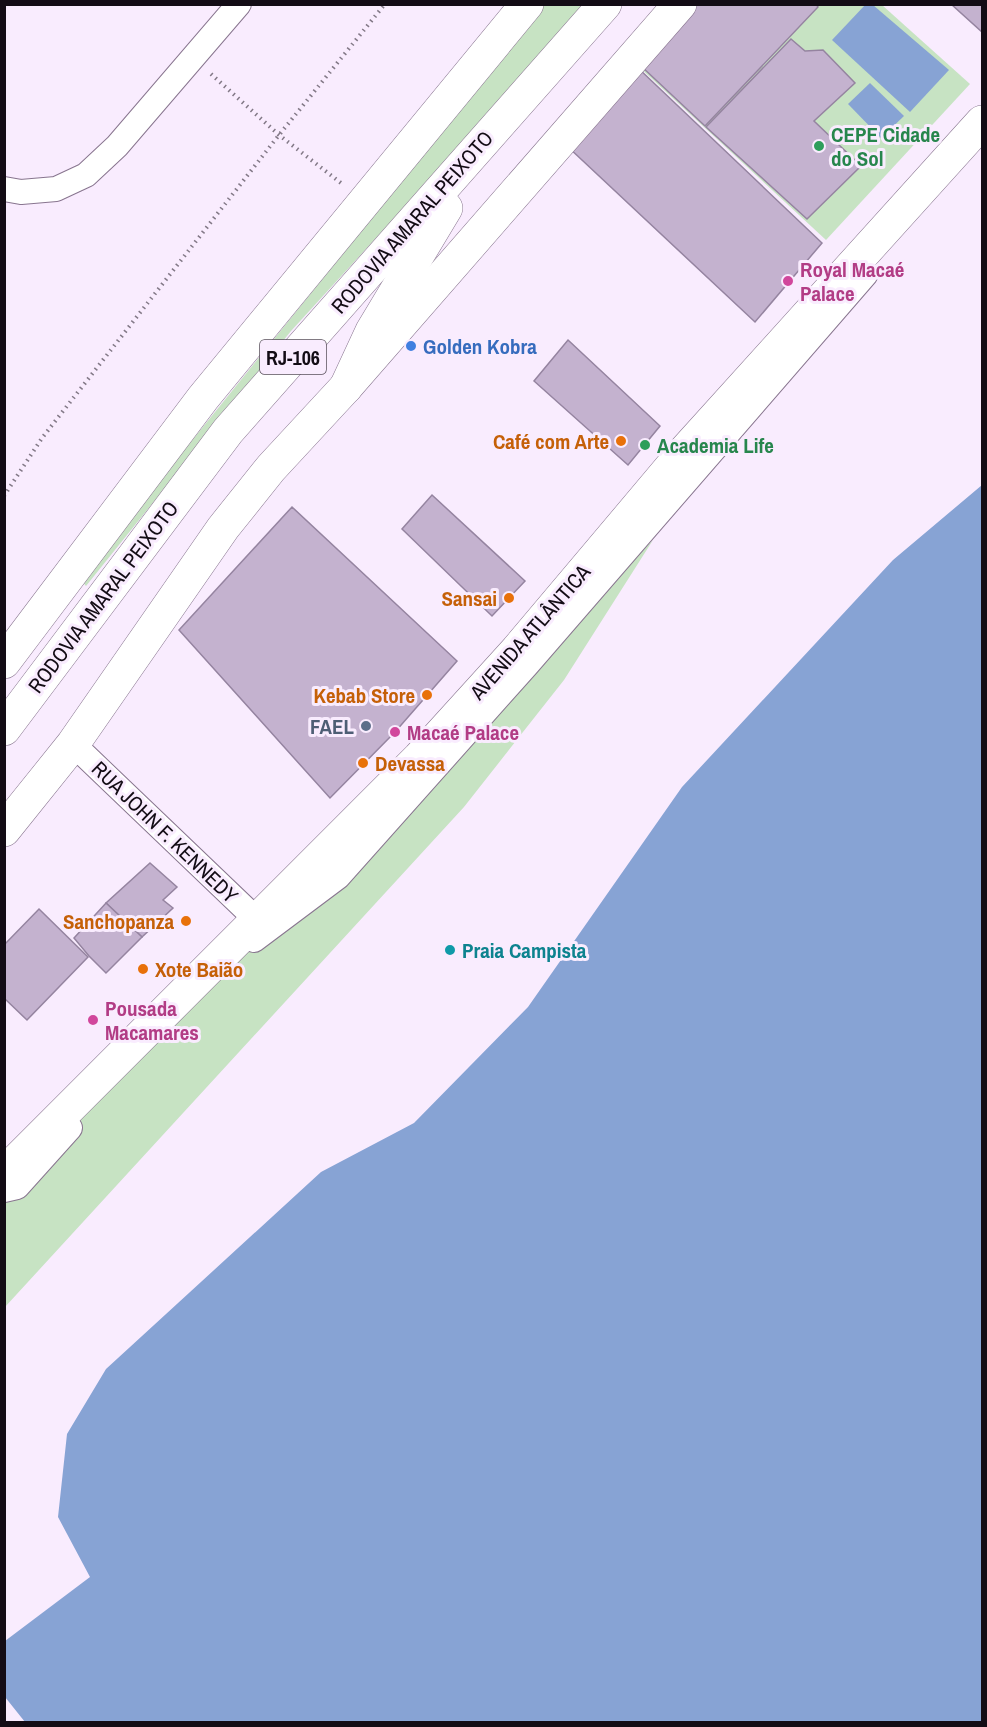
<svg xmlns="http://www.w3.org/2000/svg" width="987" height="1727" viewBox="0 0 987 1727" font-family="'Archivo Narrow',sans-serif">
<rect width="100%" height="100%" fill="#f9ecfe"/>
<!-- green -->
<g fill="#c7e3c3">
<polygon points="544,5 589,5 291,331 86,586 80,579"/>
<polygon points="693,5 882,5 970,84 826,240 638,66"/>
<polygon points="653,540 564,680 464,807 5,1307 4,1197 10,1191"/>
</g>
<!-- water -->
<g fill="#87a3d4">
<polygon points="866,4 873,5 949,70 910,112 832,40"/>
<polygon points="870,83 904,116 881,138 848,104"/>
<polygon points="982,485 982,1722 25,1722 5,1697 5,1641 90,1577 58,1517 67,1434 106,1369 321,1172 414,1123 528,1007 682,787 893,560"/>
</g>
<!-- building -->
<g fill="#c4b2cf" stroke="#9584a0" stroke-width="1.5">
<polygon points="698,4 816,4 818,7 705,126 641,66"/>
<polygon points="951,4 982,4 982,32"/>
<polygon points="791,39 805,51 823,50 855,83 814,121 861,166 807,219 706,127"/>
<polygon points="637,67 822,243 755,322 567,146"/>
<polygon points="568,340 660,426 628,465 534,381"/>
<polygon points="432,495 525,581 492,616 402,529"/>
<polygon points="292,507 457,661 395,732 330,798 179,630"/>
<polygon points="150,863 177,887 163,900 173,908 142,937 106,903"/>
<polygon points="106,903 142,937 106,973 89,956 74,938"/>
<polygon points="39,909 88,957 27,1020 4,998 4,945"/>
</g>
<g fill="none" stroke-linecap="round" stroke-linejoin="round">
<defs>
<g id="street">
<polyline points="4,189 21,192 56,189 86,175 117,146 239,4"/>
<polyline points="73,744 257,920"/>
<polyline points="254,940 338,877 527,665 866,274"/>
<polyline points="4,1190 17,1187 70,1128"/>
</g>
<g id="secondary">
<polyline points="4,830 73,744 223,528 271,468 346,387 680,4"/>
<polyline points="4,1173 419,758 517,650 683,453 982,122"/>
</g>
<g id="highway">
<polyline points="346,387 372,331 446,208"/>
<polyline points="4,662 203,398 527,4"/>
<polyline points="4,729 228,431 605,4"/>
</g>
</defs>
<!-- street casing -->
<use href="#street" stroke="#88758f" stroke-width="26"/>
<!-- secondary casing -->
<use href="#secondary" stroke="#88758f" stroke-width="34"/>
<!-- highway casing -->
<use href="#highway" stroke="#88758f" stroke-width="34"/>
<!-- path -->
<g stroke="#837987" stroke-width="4" stroke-dasharray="1.5 4.5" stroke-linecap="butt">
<polyline points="211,74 279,135 341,183"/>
<polyline points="4,496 42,438 279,135 385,4"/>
</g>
<!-- street -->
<use href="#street" stroke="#fff" stroke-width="24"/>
<!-- secondary -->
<use href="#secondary" stroke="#fff" stroke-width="33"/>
<!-- highway -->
<use href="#highway" stroke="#fff" stroke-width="33"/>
</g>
<!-- markers -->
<g fill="#2e9e5b" stroke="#f9ecfe" stroke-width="2">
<circle cx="819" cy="146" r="6"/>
<circle cx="645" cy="445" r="6"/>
</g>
<g fill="#d1479c" stroke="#f9ecfe" stroke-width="2">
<circle cx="788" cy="281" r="6"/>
<circle cx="395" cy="732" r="6"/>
<circle cx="93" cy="1020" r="6"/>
</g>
<circle fill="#3f7fe0" stroke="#f9ecfe" stroke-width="2" cx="411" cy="346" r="6"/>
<g fill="#e8710a" stroke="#f9ecfe" stroke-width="2">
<circle cx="621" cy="441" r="6"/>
<circle cx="509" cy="598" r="6"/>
<circle cx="427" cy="695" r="6"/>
<circle cx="363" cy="763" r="6"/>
<circle cx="186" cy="921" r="6"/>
<circle cx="143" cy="969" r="6"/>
</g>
<circle fill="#5c6f8a" stroke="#f9ecfe" stroke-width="2" cx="366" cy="726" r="6"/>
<circle fill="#0f9aa8" stroke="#f9ecfe" stroke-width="2" cx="450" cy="950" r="6"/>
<g text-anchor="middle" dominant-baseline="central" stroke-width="6" stroke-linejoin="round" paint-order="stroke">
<!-- shield labels -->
<rect fill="#f9ecfe" stroke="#584f5b" stroke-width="1.5" x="260" y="340" width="66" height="34" rx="4.5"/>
<g font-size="20" font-weight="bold" fill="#130c15">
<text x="293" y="357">RJ-106</text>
</g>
<!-- leisure labels -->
<g font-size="21" font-weight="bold" fill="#27864d" stroke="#f9ecfe" text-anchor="start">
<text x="831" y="134">CEPE Cidade<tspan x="831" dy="24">do Sol</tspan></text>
<text x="657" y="445">Academia Life</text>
</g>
<!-- street labels -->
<g font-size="21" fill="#130c15" stroke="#f9ecfe">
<text transform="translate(412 222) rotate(-49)">RODOVIA AMARAL PEIXOTO</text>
<text transform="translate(103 597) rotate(-53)">RODOVIA AMARAL PEIXOTO</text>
<text transform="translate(530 632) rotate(-49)">AVENIDA ATLÂNTICA</text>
<text transform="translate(165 832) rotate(44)">RUA JOHN F. KENNEDY</text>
</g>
<!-- hotel labels -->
<g font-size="21" font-weight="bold" fill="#b23c85" stroke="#f9ecfe" text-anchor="start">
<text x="800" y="269">Royal Macaé<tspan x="800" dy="24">Palace</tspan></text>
<text x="407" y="732">Macaé Palace</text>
<text x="105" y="1008">Pousada<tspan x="105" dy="24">Macamares</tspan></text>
</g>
<!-- shop labels -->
<g font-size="21" font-weight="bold" fill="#366cbe" stroke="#f9ecfe" text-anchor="start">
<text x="423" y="346">Golden Kobra</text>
</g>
<!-- food labels -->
<g font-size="21" font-weight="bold" fill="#c56008" stroke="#f9ecfe" text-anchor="end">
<text x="609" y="441">Café com Arte</text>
<text x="497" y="598">Sansai</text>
<text x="415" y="695">Kebab Store</text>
<text x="375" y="763" text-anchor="start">Devassa</text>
<text x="174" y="921">Sanchopanza</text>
<text x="155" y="969" text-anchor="start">Xote Baião</text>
</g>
<!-- service labels -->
<g font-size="21" font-weight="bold" fill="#4e5e75" stroke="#f9ecfe" text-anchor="end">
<text x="354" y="726">FAEL</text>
</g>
<!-- culture labels -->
<g font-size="21" font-weight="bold" fill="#0d838f" stroke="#f9ecfe" text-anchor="start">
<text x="462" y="950">Praia Campista</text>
</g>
</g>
<!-- border -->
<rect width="987" height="1727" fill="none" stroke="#130c15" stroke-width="12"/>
</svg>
